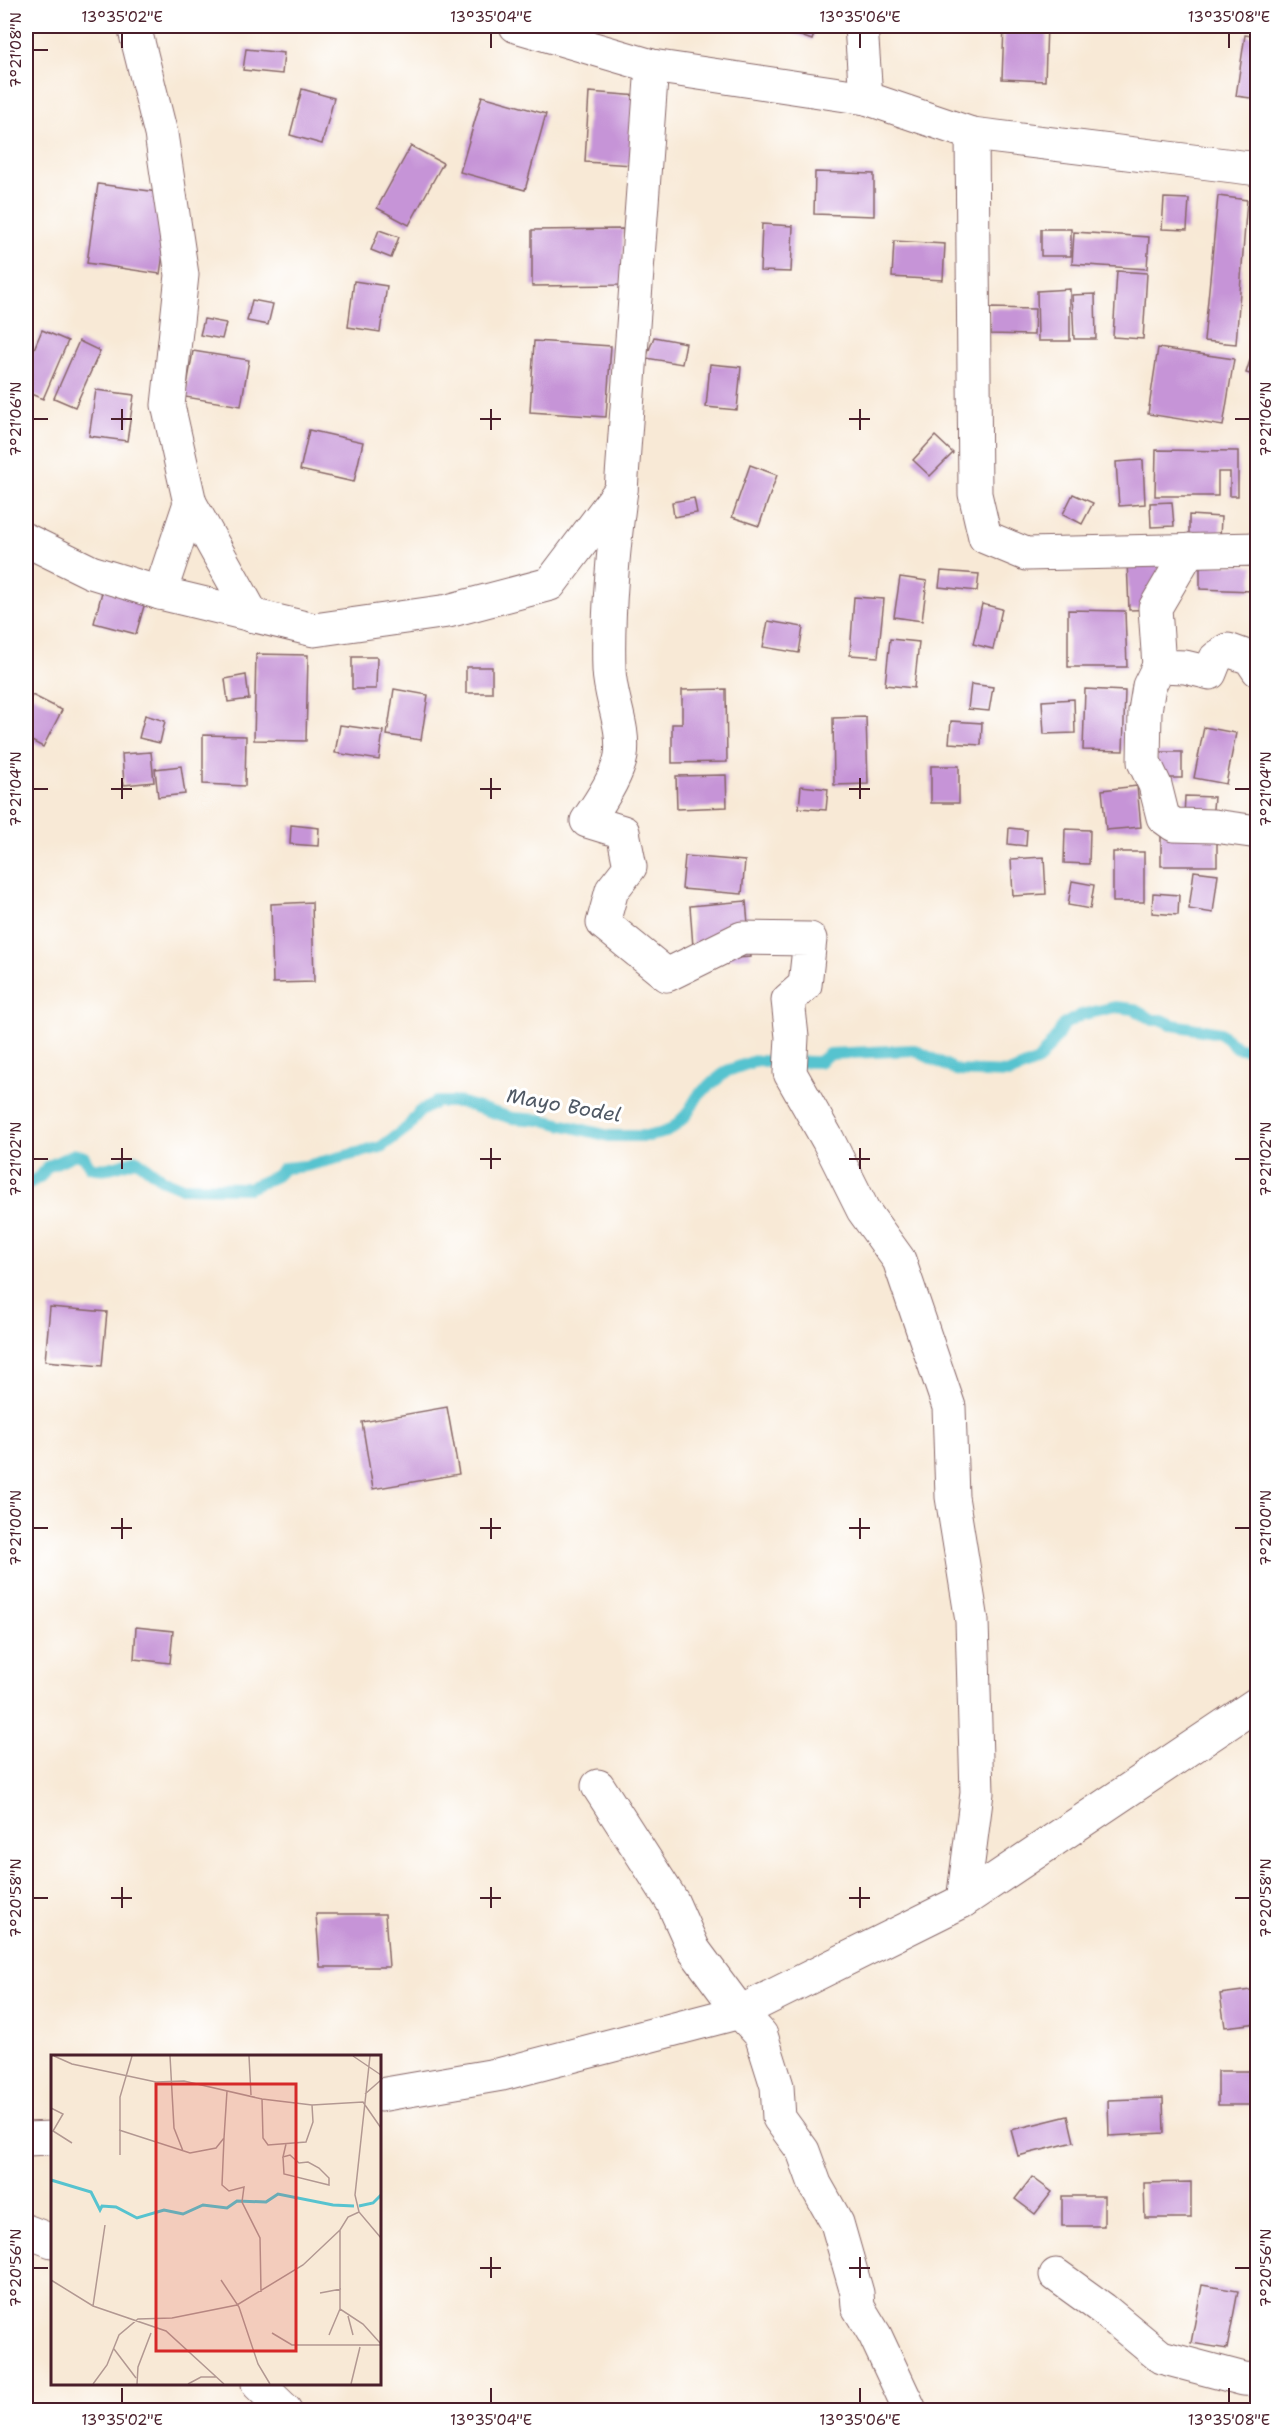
<svg xmlns="http://www.w3.org/2000/svg" width="1283" height="2436" viewBox="0 0 1283 2436" font-family="'Shantell Sans',sans-serif">
<rect width="100%" height="100%" fill="#fff"/>
<filter id="ink" filterUnits="userSpaceOnUse"><feTurbulence type="fractalNoise" baseFrequency=".0167" numOctaves="2"/><feDisplacementMap in="SourceGraphic" scale="12" xChannelSelector="R" yChannelSelector="G"/><feConvolveMatrix kernelMatrix="1 2 1 2 8 2 1 2 1" color-interpolation-filters="sRGB"/></filter>
<filter id="wash" filterUnits="userSpaceOnUse"><feTurbulence type="fractalNoise" baseFrequency=".008" numOctaves="4" result="noise"/><feDisplacementMap in="SourceGraphic" scale="24" xChannelSelector="R" yChannelSelector="G"/><feGaussianBlur stdDeviation="1.35" result="paint"/><feColorMatrix in="noise" values="0 0 0 0 0 0 0 0 0 0 0 0 0 0 0 0 0 1.4 0 .05"/><feComposite in="paint" operator="in"/></filter>
<g filter="url(#wash)">
<rect width="100%" height="100%" fill="#f8e9d6"/>
<g fill="none" stroke-linecap="round" stroke-linejoin="round">
<!-- stream -->
<path stroke="#57c3cf" stroke-width="12" d="M26,1185L41,1176L47,1167L75,1154L84,1157L90,1167C107,1172 120,1164 137,1160L163,1180L180,1187L249,1188L276,1176L284,1168L306,1166L381,1147L408,1127L419,1112L436,1102H459L512,1118L543,1120L609,1136H649L666,1132L675,1126L687,1114L699,1094L727,1071L755,1061L819,1062L829,1054L914,1050L958,1071L1009,1073L1038,1061L1058,1035L1063,1025L1081,1015L1115,1007L1133,1009L1153,1020H1162L1173,1025L1220,1033L1236,1047L1245,1049L1258,1047"/>
</g>
<g id="blocks">
<!-- building -->
<g fill="#c694d7">
<polygon points="773,26 817,26 812,40"/>
<polygon points="1004,26 1047,26 1045,81 1002,79"/>
<polygon points="1245,35 1258,37 1258,99 1236,96"/>
<polygon points="246,49 284,53 282,74 243,70"/>
<polygon points="302,89 334,98 322,144 290,135"/>
<polygon points="589,92 639,96 633,165 585,162"/>
<polygon points="482,96 546,114 525,190 460,172"/>
<polygon points="411,146 443,163 409,225 377,208"/>
<polygon points="815,172 874,174 874,216 814,214"/>
<polygon points="98,184 172,194 160,274 87,263"/>
<polygon points="1218,196 1247,200 1236,344 1204,341"/>
<polygon points="1164,198 1189,199 1187,230 1162,229"/>
<polygon points="762,224 793,226 791,272 760,271"/>
<polygon points="623,229 623,285 532,286 532,230"/>
<rect x="1041" y="229" width="30" height="27"/>
<polygon points="379,230 399,237 391,258 371,250"/>
<polygon points="1074,232 1149,237 1147,269 1072,264"/>
<polygon points="894,241 945,244 943,280 892,277"/>
<polygon points="1117,271 1147,273 1143,339 1113,337"/>
<polygon points="354,281 387,286 380,332 348,327"/>
<polygon points="1070,289 1070,341 1038,341 1037,291"/>
<polygon points="1095,294 1096,339 1074,339 1072,295"/>
<polygon points="252,300 273,304 268,325 247,321"/>
<polygon points="990,308 1035,309 1034,335 989,334"/>
<polygon points="204,319 226,323 222,339 200,335"/>
<polygon points="42,330 68,341 43,399 26,392 26,368"/>
<polygon points="1258,335 1258,376 1246,373"/>
<polygon points="654,337 686,343 682,364 646,358"/>
<polygon points="79,341 100,351 75,407 54,398"/>
<polygon points="534,341 611,346 606,417 530,412"/>
<polygon points="1158,348 1234,359 1223,426 1148,414"/>
<polygon points="193,351 249,360 241,406 185,397"/>
<polygon points="710,364 741,367 737,410 706,407"/>
<polygon points="96,390 134,395 127,441 89,436"/>
<polygon points="309,430 363,442 354,482 300,470"/>
<polygon points="935,436 953,453 930,476 913,460"/>
<polygon points="1156,450 1238,451 1238,496 1230,496 1230,472 1218,472 1218,496 1155,496"/>
<polygon points="1143,460 1145,504 1119,506 1116,462"/>
<polygon points="750,465 777,475 759,526 732,517"/>
<polygon points="1073,494 1093,503 1082,524 1063,514"/>
<polygon points="694,498 697,513 674,517 672,502"/>
<polygon points="1172,502 1174,526 1151,527 1150,503"/>
<polygon points="1189,515 1221,517 1220,539 1189,537"/>
<polygon points="1127,560 1160,560 1161,609 1129,610"/>
<polygon points="1200,564 1253,566 1252,591 1200,589"/>
<polygon points="941,571 979,574 977,591 939,587"/>
<polygon points="900,577 927,581 922,621 894,617"/>
<polygon points="103,588 146,599 136,634 94,623"/>
<polygon points="854,597 884,599 878,657 850,655"/>
<polygon points="982,604 1002,609 993,649 973,644"/>
<polygon points="1068,610 1125,611 1127,667 1068,667"/>
<polygon points="768,621 803,627 799,653 763,647"/>
<polygon points="890,639 919,642 914,688 885,685"/>
<polygon points="256,654 308,655 306,741 254,740"/>
<polygon points="352,657 377,657 376,689 352,689"/>
<rect x="466" y="667" width="26" height="26"/>
<polygon points="246,675 249,699 228,702 225,679"/>
<polygon points="971,684 993,687 989,711 968,709"/>
<polygon points="394,689 428,695 421,740 387,735"/>
<polygon points="726,689 727,762 672,763 672,724 682,724 682,690"/>
<polygon points="1085,689 1125,691 1123,751 1083,750"/>
<polygon points="32,695 62,710 43,747 26,738 26,708"/>
<polygon points="1074,699 1075,733 1044,734 1042,701"/>
<polygon points="145,715 165,721 160,743 139,738"/>
<polygon points="866,717 868,784 834,785 833,718"/>
<polygon points="951,721 982,723 981,745 949,743"/>
<polygon points="340,725 383,731 379,760 335,753"/>
<polygon points="1204,727 1236,733 1226,784 1194,778"/>
<polygon points="203,735 246,736 245,786 203,784"/>
<polygon points="151,752 154,782 124,785 122,754"/>
<rect x="1157" y="752" width="25" height="26"/>
<polygon points="181,766 185,794 158,797 155,769"/>
<rect x="931" y="766" width="28" height="37"/>
<polygon points="726,775 727,807 677,809 676,776"/>
<polygon points="801,786 828,789 826,810 799,808"/>
<polygon points="1137,786 1141,827 1106,830 1102,790"/>
<polygon points="1185,796 1214,797 1212,820 1184,818"/>
<polygon points="291,825 319,828 318,846 290,844"/>
<polygon points="1009,828 1027,830 1026,846 1008,844"/>
<polygon points="1065,829 1090,830 1089,864 1064,863"/>
<rect x="1161" y="832" width="56" height="34"/>
<rect x="1113" y="852" width="31" height="50"/>
<polygon points="685,856 745,861 742,894 682,889"/>
<polygon points="1044,857 1046,894 1013,896 1011,859"/>
<polygon points="1194,871 1218,874 1213,913 1189,909"/>
<polygon points="1072,881 1094,885 1090,909 1068,905"/>
<polygon points="1153,893 1179,895 1178,915 1152,913"/>
<polygon points="746,901 751,957 694,961 690,906"/>
<polygon points="312,902 314,982 273,983 271,904"/>
<polygon points="50,1307 107,1312 102,1366 45,1361"/>
<polygon points="447,1407 459,1474 373,1489 362,1422"/>
<polygon points="136,1627 173,1631 170,1663 134,1659"/>
<polygon points="316,1914 385,1914 389,1967 320,1967"/>
<polygon points="1258,1989 1258,2023 1225,2027 1220,1994"/>
<rect x="1218" y="2071" width="40" height="34"/>
<polygon points="1163,2098 1164,2133 1109,2136 1108,2100"/>
<polygon points="1068,2116 1074,2142 1018,2156 1011,2130"/>
<polygon points="1032,2177 1052,2192 1035,2214 1015,2199"/>
<polygon points="1191,2182 1191,2218 1145,2218 1144,2183"/>
<rect x="1062" y="2196" width="42" height="30"/>
<polygon points="1202,2285 1238,2291 1227,2349 1191,2343"/>
</g>
</g>
</g>
<g filter="url(#ink)">
<use href="#blocks" fill-opacity="0" stroke="#876667" stroke-width="1.5"/>
<g fill="none" stroke-linecap="round" stroke-linejoin="round">
<defs>
<g id="minor">
<polyline points="134,26 161,134 182,275 168,405 190,503 253,616"/>
<polyline points="516,26 652,66 866,98 972,134 1258,169"/>
<polyline points="861,26 866,98"/>
<polyline points="972,134 975,494 985,537 1026,554 1258,549"/>
<path d="M621,490C613,550 607,609 609,670C610,699 625,726 621,756C617,777 599,804 587,821L623,832L630,867L612,890L603,923L667,975L742,938L810,939L805,985L788,1000L792,1037L790,1073L828,1140L863,1210L899,1260L949,1407L952,1497L972,1621L977,1793L963,1901"/>
<polyline points="26,540 91,572 160,593 314,630 448,611 550,584 621,490 652,66"/>
<polyline points="1189,550 1155,608 1159,666 1185,667 1210,673 1216,658 1228,650 1250,658 1258,670"/>
<polyline points="160,593 190,503"/>
<polyline points="1159,666 1149,686 1145,711 1144,762 1155,785 1163,817 1174,825 1214,826 1258,832"/>
<polyline points="598,1786 672,1901 694,1950 740,2012 761,2035 777,2086 779,2118 803,2151 815,2184 837,2223 857,2293 858,2307 875,2335 910,2410"/>
<polyline points="380,2095 502,2074 740,2012 963,1901 1258,1703"/>
<polyline points="26,2139 52,2138"/>
<polyline points="26,2231 52,2241"/>
<polyline points="1056,2275 1103,2309 1161,2357 1244,2379 1258,2380"/>
<polyline points="258,2384 285,2410"/>
</g>
</defs>
<!-- minor casing -->
<use href="#minor" stroke="#876667" stroke-width="35"/>
<!-- minor -->
<use href="#minor" stroke="#fff" stroke-width="33"/>
</g>
</g>
<!-- ticks -->
<path fill="none" stroke="#4a1f2b" stroke-width="2" d="M122,33V48M491,33V48M860,33V48M1229,33V48M33,50H48M122,409V430M491,409V430M860,409V430M33,419H48M111,419H132M480,419H501M849,419H870M1235,419H1250M122,778V799M491,778V799M860,778V799M33,789H48M111,789H132M480,789H501M849,789H870M1235,789H1250M122,1148V1169M491,1148V1169M860,1148V1169M33,1159H48M111,1159H132M480,1159H501M849,1159H870M1235,1159H1250M122,1518V1539M491,1518V1539M860,1518V1539M33,1528H48M111,1528H132M480,1528H501M849,1528H870M1235,1528H1250M122,1887V1908M491,1887V1908M860,1887V1908M33,1898H48M111,1898H132M480,1898H501M849,1898H870M1235,1898H1250M491,2257V2278M860,2257V2278M33,2268H48M480,2268H501M849,2268H870M1235,2268H1250M122,2388V2403M491,2388V2403M860,2388V2403M1229,2388V2403"/>
<g text-anchor="middle" dominant-baseline="central" stroke-width="6" stroke-linejoin="round" paint-order="stroke">
<!-- water labels -->
<g font-size="20" font-style="italic" fill="#4f5864" stroke="#fff">
<text transform="translate(564 1105) rotate(10)">Mayo Bodel</text>
</g>
</g>
<!-- overview -->
<g transform="translate(51 2055)">
<rect width="330" height="330" fill="#f8e9d6"/>
<path fill="none" stroke="#57c3cf" stroke-width="3" d="M0,125L40,137L49,155L51,151L65,152L86,163L113,155L132,159L152,150L176,153L186,146L215,147L227,139L282,150L303,151M308,151L322,148L330,140"/>
<path fill="none" stroke="#b29892" stroke-width="1.5" d="M3,1L21,9L105,27L133,26L211,44L261,50L312,47L330,73M119,1L123,73L132,96M198,1L200,40M302,1L330,20M319,1L304,140L308,157L330,183M314,39L330,25M211,44L212,83L217,90L255,87L262,67L261,50M0,53L12,59L2,76L21,88M68,75L139,98L165,93L173,83L176,36M173,83L171,130L178,136L193,132L191,147L209,183L210,237M69,100V42L81,1M232,102L233,119L278,130V123L268,113L257,107L248,108L239,100L232,102L235,89M308,157L297,162L289,175V254L312,269L330,289M0,225L42,251L115,276L173,329M170,225L188,252L207,309L219,329M269,238L290,234M42,251L54,170M297,261L302,280M221,278L241,290H330M278,280L289,254M63,294L85,323M42,329L56,310L68,280L87,264L121,263L186,250L252,210L289,175M86,329L87,312L100,278M137,329L150,322H165M300,329L309,292"/>
<path fill="#d62828" fill-opacity="0.15" stroke="#d62828" stroke-width="3" d="M105,29H245V296H105Z"/>
<rect width="330" height="330" fill="none" stroke="#4a1f2b" stroke-width="3"/>
</g>
<!-- margin -->
<rect width="1283" height="2436" fill="none" stroke="#fff" stroke-width="66"/>
<rect x="33" y="33" width="1217" height="2370" fill="none" stroke="#4a1f2b" stroke-width="2"/>
<g font-size="15" text-anchor="middle" fill="#4a1f2b">
<text x="122" y="22">13°35'02"E</text>
<text x="491" y="22">13°35'04"E</text>
<text x="860" y="22">13°35'06"E</text>
<text x="1229" y="22">13°35'08"E</text>
<text transform="translate(16 50) rotate(-90)" y="5">7°21'08"N</text>
<text transform="translate(16 419) rotate(-90)" y="5">7°21'06"N</text>
<text transform="translate(1266 419) rotate(-90)" y="5">7°21'06"N</text>
<text transform="translate(16 789) rotate(-90)" y="5">7°21'04"N</text>
<text transform="translate(1266 789) rotate(-90)" y="5">7°21'04"N</text>
<text transform="translate(16 1159) rotate(-90)" y="5">7°21'02"N</text>
<text transform="translate(1266 1159) rotate(-90)" y="5">7°21'02"N</text>
<text transform="translate(16 1528) rotate(-90)" y="5">7°21'00"N</text>
<text transform="translate(1266 1528) rotate(-90)" y="5">7°21'00"N</text>
<text transform="translate(16 1898) rotate(-90)" y="5">7°20'58"N</text>
<text transform="translate(1266 1898) rotate(-90)" y="5">7°20'58"N</text>
<text transform="translate(16 2268) rotate(-90)" y="5">7°20'56"N</text>
<text transform="translate(1266 2268) rotate(-90)" y="5">7°20'56"N</text>
<text x="122" y="2425">13°35'02"E</text>
<text x="491" y="2425">13°35'04"E</text>
<text x="860" y="2425">13°35'06"E</text>
<text x="1229" y="2425">13°35'08"E</text>
</g>
</svg>
